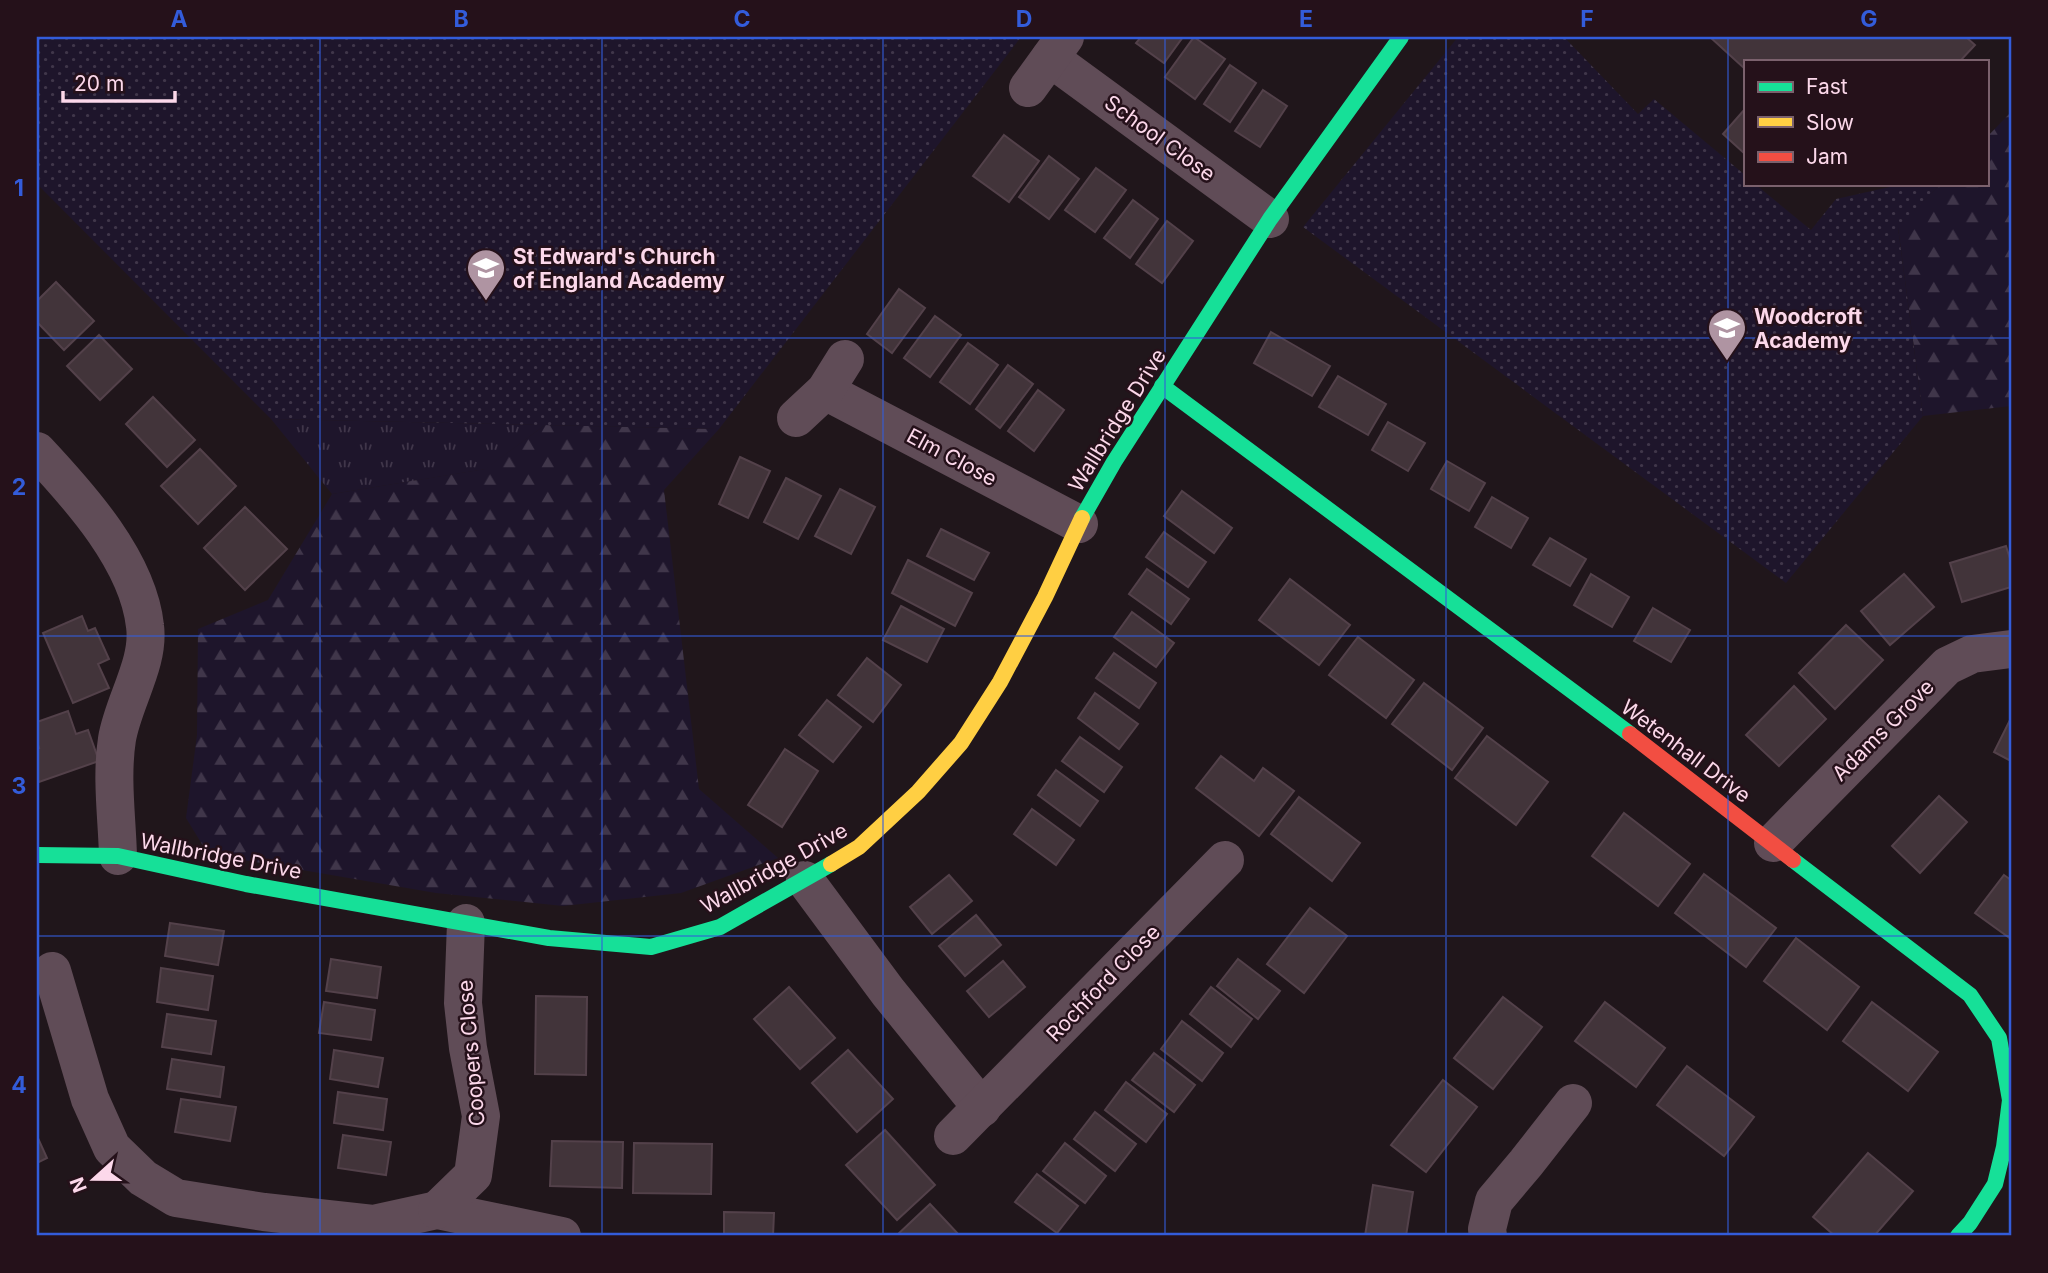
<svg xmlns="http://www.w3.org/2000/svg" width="2048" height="1273" viewBox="0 0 2048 1273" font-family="Inter,sans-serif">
<defs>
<pattern id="grass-tufts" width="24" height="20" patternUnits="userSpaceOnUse" patternTransform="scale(1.75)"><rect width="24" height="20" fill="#1e152b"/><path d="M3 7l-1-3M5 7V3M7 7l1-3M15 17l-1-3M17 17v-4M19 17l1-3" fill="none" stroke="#40364a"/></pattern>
<pattern id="forest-firs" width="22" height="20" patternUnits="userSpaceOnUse" patternTransform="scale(1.75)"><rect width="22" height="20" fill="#1e152b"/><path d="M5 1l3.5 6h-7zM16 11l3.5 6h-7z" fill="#40364a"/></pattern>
<pattern id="park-dots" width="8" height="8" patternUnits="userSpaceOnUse" patternTransform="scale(1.75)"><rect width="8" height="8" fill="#1e152b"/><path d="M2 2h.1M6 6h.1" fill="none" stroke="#40364a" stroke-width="1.8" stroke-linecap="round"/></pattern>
</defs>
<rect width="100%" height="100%" fill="#20161b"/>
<!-- grass -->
<polygon fill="url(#grass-tufts)" points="271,419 545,425 486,469 332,494"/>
<!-- forest -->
<g fill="url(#forest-firs)">
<polygon points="2011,112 2011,406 1923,416 1898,227 1941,184 1987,184 1987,137"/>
<polygon points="545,425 719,429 664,490 699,789 778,858 681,893 563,906 436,893 208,854 186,818 197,735 198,629 268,600 332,494 485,469"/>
</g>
<!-- park -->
<g fill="url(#park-dots)">
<polygon points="37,37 1021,37 719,429 271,419 37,184"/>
<polygon points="1458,37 1564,37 1638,114 1654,99 1745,175 1745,184 1755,184 1811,230 1836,199 1903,184 1941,184 1898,228 1923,416 1786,583 1303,227"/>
</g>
<!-- building -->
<g fill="#42343a" stroke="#53414a" stroke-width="2">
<polygon points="1141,37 1183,37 1164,63 1136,43"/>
<polygon points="1194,37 1225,59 1195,99 1165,77"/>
<polygon points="1710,37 1966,37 1975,45 1960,61 1745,61 1745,69"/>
<polygon points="1230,65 1256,83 1230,122 1204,104"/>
<polygon points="1263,90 1287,106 1260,147 1235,131"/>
<polygon points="1745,109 1745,154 1723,134"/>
<polygon points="1004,135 1039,161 1009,202 973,176"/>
<polygon points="1049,156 1079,179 1049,219 1019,197"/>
<polygon points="1096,168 1126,190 1095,232 1065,210"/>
<polygon points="1133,200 1158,219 1130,258 1104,238"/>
<polygon points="1167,221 1193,241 1162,283 1136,264"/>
<polygon points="56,282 94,321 64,350 37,322 37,301"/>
<polygon points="899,289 925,308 892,353 867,334"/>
<polygon points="935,316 961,335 930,377 904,358"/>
<polygon points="1271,332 1330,366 1312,396 1254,363"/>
<polygon points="99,335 132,369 100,400 67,366"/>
<polygon points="968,343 998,365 970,404 940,382"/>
<polygon points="1008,365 1033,384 1000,428 976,409"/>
<polygon points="1338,376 1386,404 1368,435 1319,407"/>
<polygon points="1038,390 1064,410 1034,451 1008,431"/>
<polygon points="153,397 195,440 167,467 126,424"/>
<polygon points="1388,422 1425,443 1408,471 1372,450"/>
<polygon points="200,449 236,486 198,524 161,486"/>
<polygon points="740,457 770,471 748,518 719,504"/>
<polygon points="1447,461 1485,483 1469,511 1431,489"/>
<polygon points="786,478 821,496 798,539 764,522"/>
<polygon points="840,489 875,507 851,554 815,536"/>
<polygon points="1182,491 1232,528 1214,553 1164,516"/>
<polygon points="1492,497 1528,518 1511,548 1475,527"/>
<polygon points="245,507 287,549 245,590 204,548"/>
<polygon points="941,529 989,553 974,580 927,556"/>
<polygon points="1164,532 1206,562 1188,587 1146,557"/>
<polygon points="1550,538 1586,559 1570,586 1533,565"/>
<polygon points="2006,546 2011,562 2011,587 1962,602 1950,563"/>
<polygon points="908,560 972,593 955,626 892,593"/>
<polygon points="1147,569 1189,599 1171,624 1129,594"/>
<polygon points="1591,574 1629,597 1612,627 1574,605"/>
<polygon points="1904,574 1934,607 1890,645 1861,611"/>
<polygon points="1290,579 1350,625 1319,665 1259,620"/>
<polygon points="901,606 944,629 927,662 883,640"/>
<polygon points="1653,608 1690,630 1671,662 1634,641"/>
<polygon points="1132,612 1174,643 1156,667 1114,637"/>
<polygon points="82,616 88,631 95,628 109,659 98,664 109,688 73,703 43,633"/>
<polygon points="1846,625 1883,660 1835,709 1799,673"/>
<polygon points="1358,637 1414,680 1386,718 1329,675"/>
<polygon points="1114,653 1156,683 1139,708 1096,678"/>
<polygon points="867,658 901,685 873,722 838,695"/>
<polygon points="1424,683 1483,728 1452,770 1392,724"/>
<polygon points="1794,686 1826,719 1779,766 1746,735"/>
<polygon points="1095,693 1138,724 1119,749 1078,718"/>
<polygon points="827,700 861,727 833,762 799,735"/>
<polygon points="68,711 76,734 88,730 99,761 39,782 37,777 37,748 39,748 37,741 37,722"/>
<polygon points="2011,718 2011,761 1994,752"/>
<polygon points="1487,736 1548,782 1516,825 1455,778"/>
<polygon points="1080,737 1122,767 1104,792 1062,761"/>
<polygon points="785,749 818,771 782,827 748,805"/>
<polygon points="1221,756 1254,781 1263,768 1294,791 1259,836 1196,788"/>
<polygon points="1056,770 1098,801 1080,826 1038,795"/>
<polygon points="1939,796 1967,822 1920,873 1892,846"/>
<polygon points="1299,797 1360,843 1332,881 1271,834"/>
<polygon points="1032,809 1074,840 1056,865 1014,834"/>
<polygon points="1624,813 1690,864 1658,906 1592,856"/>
<polygon points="1704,874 1776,928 1746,967 1675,913"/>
<polygon points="949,875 972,901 932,934 910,907"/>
<polygon points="2004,875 2011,880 2011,939 1975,913"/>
<polygon points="1310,908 1347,936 1304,993 1267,964"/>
<polygon points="976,915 1001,945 965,976 939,946"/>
<polygon points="170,923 224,931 218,965 165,956"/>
<polygon points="1796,938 1859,987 1827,1030 1764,981"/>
<polygon points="331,959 381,967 377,998 326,991"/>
<polygon points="1238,959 1280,991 1258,1019 1217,986"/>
<polygon points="1003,961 1025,987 989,1017 967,991"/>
<polygon points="161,968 213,976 208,1010 157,1002"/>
<polygon points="789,987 835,1038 800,1069 754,1019"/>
<polygon points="1211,987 1252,1019 1231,1047 1190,1014"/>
<polygon points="536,996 587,997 586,1075 535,1074"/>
<polygon points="1503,997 1542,1027 1493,1089 1454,1058"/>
<polygon points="324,1002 375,1010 371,1040 319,1033"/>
<polygon points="1605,1002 1665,1048 1636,1087 1575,1041"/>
<polygon points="1872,1002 1938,1052 1908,1091 1843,1041"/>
<polygon points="167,1014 216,1021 211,1054 162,1047"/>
<polygon points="1182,1021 1223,1053 1202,1081 1161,1049"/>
<polygon points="334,1050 383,1058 378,1087 330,1079"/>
<polygon points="848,1050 893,1099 857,1132 812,1083"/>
<polygon points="1154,1053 1195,1085 1174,1112 1132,1080"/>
<polygon points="172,1059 224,1067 220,1097 167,1089"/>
<polygon points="1687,1066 1754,1117 1724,1156 1657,1105"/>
<polygon points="1443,1080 1477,1107 1426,1172 1391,1145"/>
<polygon points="1126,1082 1167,1114 1146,1142 1105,1110"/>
<polygon points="338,1092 387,1099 383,1130 334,1123"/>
<polygon points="181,1099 236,1107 230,1141 175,1132"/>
<polygon points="1095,1112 1136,1144 1115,1171 1074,1139"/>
<polygon points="885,1130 935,1185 897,1220 846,1165"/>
<polygon points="343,1135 391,1142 386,1175 338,1168"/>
<polygon points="37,1136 47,1158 37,1163"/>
<polygon points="552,1141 623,1142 622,1188 550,1186"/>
<polygon points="634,1143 712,1144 711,1194 633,1193"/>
<polygon points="1065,1143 1106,1176 1085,1203 1043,1171"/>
<polygon points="1868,1153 1913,1191 1874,1236 1835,1236 1813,1217"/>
<polygon points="1037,1174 1078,1206 1057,1233 1015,1202"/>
<polygon points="1373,1185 1413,1192 1406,1236 1365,1236"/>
<polygon points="930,1204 960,1236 896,1236"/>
<polygon points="724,1212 774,1213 773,1236 724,1236"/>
</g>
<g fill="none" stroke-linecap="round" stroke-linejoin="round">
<!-- street -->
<g stroke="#604c57" stroke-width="38">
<polyline points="1050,58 1270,219"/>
<polyline points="1028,88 1065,37"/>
<polyline points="825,391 1079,524"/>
<polyline points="796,418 825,391 845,359"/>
<path d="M37,451C80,497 138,561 145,626C150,663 123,702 117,739C111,777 117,818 118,856"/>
<polyline points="1773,843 1947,666 1972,654 2011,649"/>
<polyline points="805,880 888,992 982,1108"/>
<polyline points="52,971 90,1099 112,1148 143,1178 176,1198 264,1212 373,1224 437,1210 562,1236"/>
<polyline points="953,1136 1225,860"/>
<polyline points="437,1210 473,1175 481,1116 468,1048 463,1003 466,923"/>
<polyline points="1488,1236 1487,1229 1494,1201 1526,1163 1573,1103"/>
</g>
<!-- fast -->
<g stroke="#16e098" stroke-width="16">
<polyline points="1162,386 1630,734"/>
<polyline points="1082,518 1114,462 1270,219 1401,37"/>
<polyline points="37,855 118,856 246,884 549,938 651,947 720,927 831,864"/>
<polyline points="1793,860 1970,995 1999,1038 2010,1100 2004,1147 1995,1184 1970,1223 1958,1236"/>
</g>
<!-- slow -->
<polyline stroke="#ffcf43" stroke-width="16" points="831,864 859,847 918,792 961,743 1000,682 1045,597 1082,518"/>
<!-- jam -->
<polyline stroke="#f24e42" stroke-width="16" points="1630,734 1793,860"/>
</g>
<!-- grid -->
<path fill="none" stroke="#335cda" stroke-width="2" stroke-opacity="0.55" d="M320,37V1236M602,37V1236M883,37V1236M1165,37V1236M1446,37V1236M1728,37V1236M37,338H2011M37,636H2011M37,936H2011"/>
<!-- icons -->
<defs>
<symbol id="school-pin" viewBox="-11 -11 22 30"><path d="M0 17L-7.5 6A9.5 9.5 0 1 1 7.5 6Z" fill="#af94a2" stroke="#25111a"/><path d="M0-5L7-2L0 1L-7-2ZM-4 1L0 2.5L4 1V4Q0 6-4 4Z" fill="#fff"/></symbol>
</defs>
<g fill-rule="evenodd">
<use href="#school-pin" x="464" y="246" width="44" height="60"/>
<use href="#school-pin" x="1705" y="306" width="44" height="60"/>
</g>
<g text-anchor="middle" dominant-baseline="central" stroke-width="5" stroke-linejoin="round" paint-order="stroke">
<!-- street labels -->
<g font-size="21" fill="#fcd8ea" stroke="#25111a">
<text transform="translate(1160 138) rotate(36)">School Close</text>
<text transform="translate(1117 420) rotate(-58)">Wallbridge Drive</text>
<text transform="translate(952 457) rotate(28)">Elm Close</text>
<text transform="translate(1883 730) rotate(-45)">Adams Grove</text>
<text transform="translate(1686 751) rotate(37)">Wetenhall Drive</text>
<text transform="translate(221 856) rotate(11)">Wallbridge Drive</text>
<text transform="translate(774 868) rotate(-29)">Wallbridge Drive</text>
<text transform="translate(1103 983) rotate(-46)">Rochford Close</text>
<text transform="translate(471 1053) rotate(-95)">Coopers Close</text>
</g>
<!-- poi labels -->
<g font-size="21" font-weight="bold" fill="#fcd8ea" stroke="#25111a" text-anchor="start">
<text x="513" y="256">St Edward's Church<tspan x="513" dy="24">of England Academy</tspan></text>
<text x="1754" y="316">Woodcroft<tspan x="1754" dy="24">Academy</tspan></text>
</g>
</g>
<!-- border -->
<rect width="2048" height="1273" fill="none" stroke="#25111a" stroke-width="77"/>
<!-- legend -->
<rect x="1744" y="60" width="245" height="126" fill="#25111a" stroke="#7b616d" stroke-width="2"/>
<rect x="1758" y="82" width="35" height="10" fill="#16e098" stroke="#7b616d" stroke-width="2"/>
<text x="1806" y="94" font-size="21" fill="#fcd8ea">Fast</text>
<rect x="1758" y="117" width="35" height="10" fill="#ffcf43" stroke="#7b616d" stroke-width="2"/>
<text x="1806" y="130" font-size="21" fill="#fcd8ea">Slow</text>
<rect x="1758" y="152" width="35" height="10" fill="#f24e42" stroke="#7b616d" stroke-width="2"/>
<text x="1806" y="164" font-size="21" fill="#fcd8ea">Jam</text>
<!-- north arrow -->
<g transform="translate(94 1179) rotate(249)" stroke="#25111a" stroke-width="5" paint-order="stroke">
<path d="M0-5L12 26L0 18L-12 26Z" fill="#fcd8ea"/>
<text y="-10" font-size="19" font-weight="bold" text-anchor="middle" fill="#fcd8ea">N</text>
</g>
<!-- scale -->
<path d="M63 91v10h112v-10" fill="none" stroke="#fcd8ea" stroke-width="3.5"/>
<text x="74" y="91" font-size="21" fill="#fcd8ea" stroke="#25111a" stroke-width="5" paint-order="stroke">20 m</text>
<rect x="38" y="38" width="1972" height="1196" fill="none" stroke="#335cda" stroke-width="2.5"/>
<g font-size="23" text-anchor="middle" font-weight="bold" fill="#335cda">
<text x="179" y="27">A</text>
<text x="461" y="27">B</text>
<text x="742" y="27">C</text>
<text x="1024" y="27">D</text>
<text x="1306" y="27">E</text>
<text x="1587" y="27">F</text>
<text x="1869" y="27">G</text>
<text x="19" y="196">1</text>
<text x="19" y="495">2</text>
<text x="19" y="794">3</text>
<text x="19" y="1093">4</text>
</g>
</svg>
